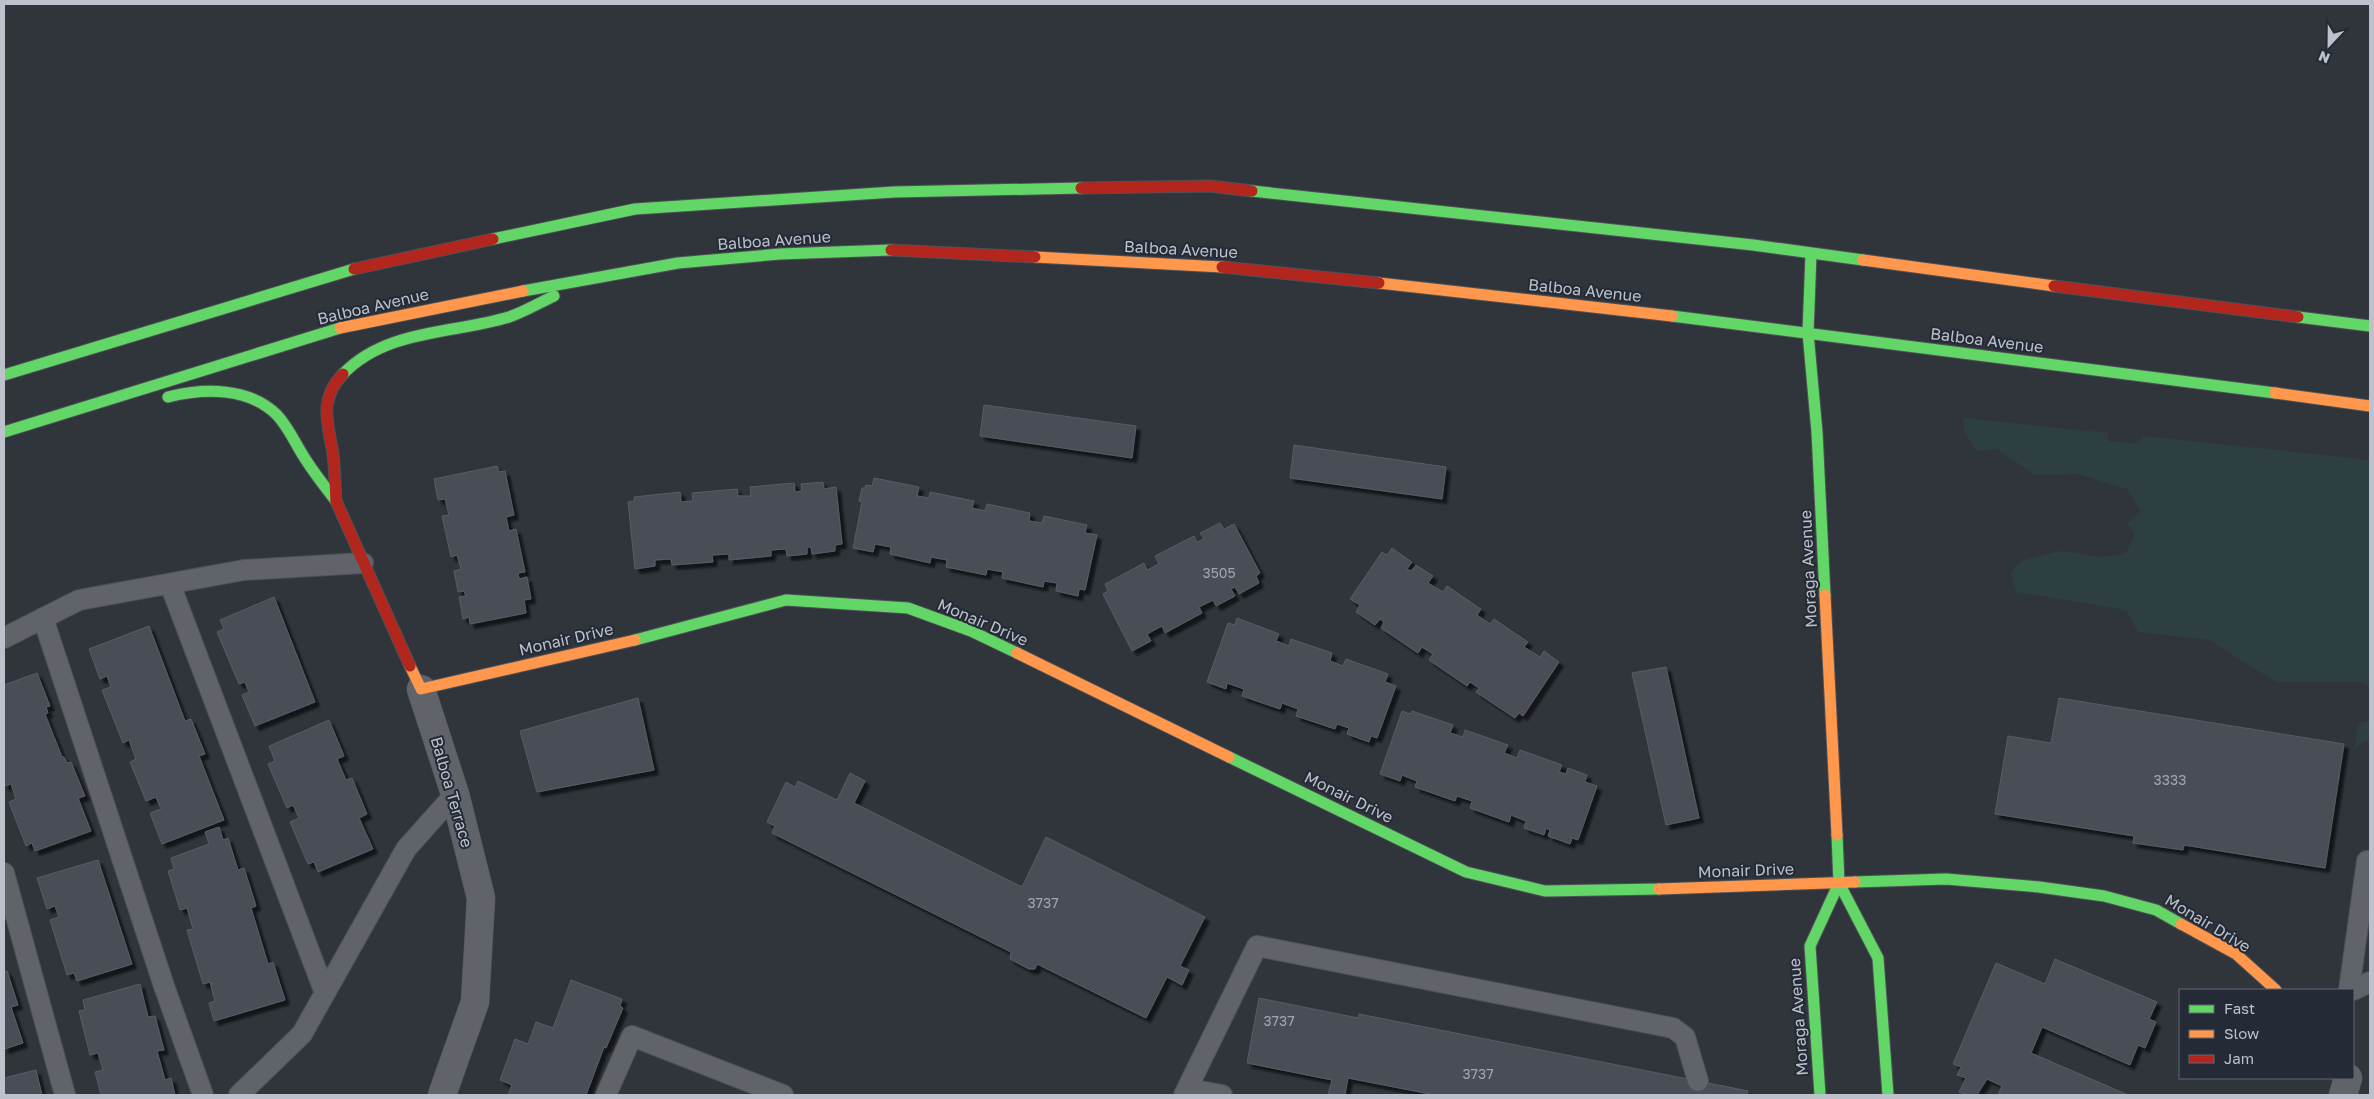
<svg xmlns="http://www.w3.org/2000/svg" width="2374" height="1099" viewBox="0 0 2374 1099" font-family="'Golos Text',sans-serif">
<defs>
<filter id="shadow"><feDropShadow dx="4.5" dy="4.5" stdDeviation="1" flood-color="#0009"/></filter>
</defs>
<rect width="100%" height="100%" fill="#30353c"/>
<!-- green -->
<g fill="#2e3f42">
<polygon points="1963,418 2108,433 2108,441 2139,444 2142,436 2370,460 2370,687 2362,682 2276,682 2209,640 2138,632 2126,610 2016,592 2011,572 2021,561 2061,551 2102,557 2125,554 2135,535 2127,523 2141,512 2127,489 2078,474 2035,475 1997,449 1976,451 1964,431"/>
<polygon points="2370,720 2370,738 2354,749 2359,723"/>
</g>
<!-- building -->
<g fill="#494d54" stroke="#595c63" filter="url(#shadow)">
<polygon points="984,405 1136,426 1132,458 980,436"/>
<polygon points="1294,445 1446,467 1442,499 1290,478"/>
<polygon points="497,466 499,472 505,471 514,515 506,517 509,531 516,529 525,572 518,573 519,579 527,577 531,599 524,600 526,613 470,624 469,617 463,619 459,597 466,596 464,591 458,592 454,571 461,569 457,555 451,557 442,516 449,515 445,499 438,500 434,479"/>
<polygon points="874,478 919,487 917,496 929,498 930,492 974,501 972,508 985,511 987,504 1030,513 1029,521 1042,523 1044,516 1087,525 1085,533 1097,535 1085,590 1079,589 1078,596 1056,591 1057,583 1044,581 1043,587 1002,578 1003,572 987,569 986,575 946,567 947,560 931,557 930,563 890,554 891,547 875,544 873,552 853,548 862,502 859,501 862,488 865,488 866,485 872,486"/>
<polygon points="823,482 824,489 836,487 842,544 835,545 835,551 812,554 811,547 807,547 807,554 787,556 786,549 771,550 771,556 729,560 729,554 712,555 713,562 672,565 671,559 655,560 655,566 635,569 628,502 634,501 634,497 680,492 681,502 693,501 692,493 737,489 738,496 751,496 750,487 794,483 795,492 802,491 801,484"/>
<polygon points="1220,523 1224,529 1234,524 1260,573 1256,576 1259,583 1239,594 1235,587 1231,589 1235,596 1216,606 1213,600 1199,607 1202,613 1165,633 1162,626 1147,634 1151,641 1132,651 1103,594 1108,591 1105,584 1144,563 1147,570 1159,564 1155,556 1194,536 1197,542 1204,539 1200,533"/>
<polygon points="1392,548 1412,562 1407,569 1411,571 1416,565 1433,576 1428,583 1443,592 1447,586 1481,609 1477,615 1490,624 1494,619 1528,642 1524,647 1540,657 1544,651 1559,662 1523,716 1519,713 1515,718 1476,692 1479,688 1470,682 1467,686 1429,660 1433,654 1422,647 1418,653 1381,628 1384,622 1380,619 1375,625 1356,612 1360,605 1350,599 1382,552 1387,555"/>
<polygon points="274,597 315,702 255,726 242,695 249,692 245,682 239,684 217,632 224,629 220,620"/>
<polygon points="1237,618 1279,634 1276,641 1289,646 1291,639 1332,653 1330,661 1343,666 1346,659 1388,674 1385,682 1396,686 1377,738 1371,736 1369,742 1347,734 1349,728 1337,724 1335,729 1296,716 1298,709 1282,703 1280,709 1242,696 1244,689 1227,683 1226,689 1207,682 1228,623 1235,625"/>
<polygon points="149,626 185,721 191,719 205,754 199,756 224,820 162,844 150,813 161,809 156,797 146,801 130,762 136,759 129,740 123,743 102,690 111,687 107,676 100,679 89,649"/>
<polygon points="1666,667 1699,818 1666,825 1632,673"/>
<polygon points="37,673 50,706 46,707 48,713 45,714 62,757 64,757 67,763 71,762 85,796 78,798 91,831 35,851 32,843 26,846 9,802 16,799 11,784 4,786 4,685"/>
<polygon points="638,698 654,770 537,792 520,731"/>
<polygon points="2059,698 2344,744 2325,868 2184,845 2183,850 2133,843 2134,836 1995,814 2008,736 2051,743"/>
<polygon points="1402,711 1410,714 1412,711 1453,725 1450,733 1463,737 1465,730 1508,745 1504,753 1517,758 1520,750 1562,765 1559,772 1566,774 1568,768 1587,775 1585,782 1597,786 1578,840 1572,838 1570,844 1548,836 1550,830 1546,828 1544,835 1524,828 1526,821 1511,815 1509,822 1470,808 1472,801 1457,796 1455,801 1415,787 1417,781 1402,775 1400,781 1380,774"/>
<polygon points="329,720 344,756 337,759 346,780 352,778 367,814 359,818 373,849 318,872 314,862 308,864 290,822 299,818 293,805 287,808 268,764 275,761 269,746"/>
<polygon points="850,773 865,781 854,803 1022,887 1046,837 1205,917 1180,966 1189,970 1182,985 1167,977 1146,1018 1037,964 1035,969 1029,969 1010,959 1011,952 772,833 775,826 767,822 786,782 795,787 798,781 837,800"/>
<polygon points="219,827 223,840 228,838 238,870 244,868 256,906 251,908 268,964 273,962 285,1000 214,1021 209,1003 215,1001 210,982 203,984 187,930 193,929 187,908 180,910 168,871 174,869 171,858 209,844 205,832"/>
<polygon points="98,860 132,964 77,981 74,973 67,975 50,920 59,917 55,906 47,909 37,878"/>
<polygon points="2055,959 2157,1002 2149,1019 2156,1022 2145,1048 2138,1045 2130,1065 2042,1027 2031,1053 2128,1095 1998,1095 2002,1086 1987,1079 1977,1095 1968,1095 1959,1092 1966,1078 1957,1075 1961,1067 1953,1064 1996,963 2045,984"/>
<polygon points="7,971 18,1005 11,1007 23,1043 4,1049 4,972"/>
<polygon points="571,980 622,999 620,1006 623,1008 606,1048 604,1047 586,1095 508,1095 512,1085 500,1080 515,1039 528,1044 536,1022 553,1028"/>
<polygon points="140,984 148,1017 155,1016 164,1050 157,1051 165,1080 171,1078 175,1095 101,1095 95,1072 103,1070 98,1053 90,1055 79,1011 85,1010 83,1000"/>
<polygon points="1259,998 1358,1018 1359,1014 1698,1081 1748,1091 1747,1095 1435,1095 1348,1078 1345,1095 1328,1095 1332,1080 1247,1063"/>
<polygon points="36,1070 42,1095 4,1095 4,1078"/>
</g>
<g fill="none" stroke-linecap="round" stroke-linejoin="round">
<defs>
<g id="lane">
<polyline points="170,584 325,993"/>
<polyline points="43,618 164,986 203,1095"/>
<polyline points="4,638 79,600 244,570 363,563"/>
<polyline points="4,873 65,1095"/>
<polyline points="2349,990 2367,861"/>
<polyline points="2353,990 2370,982"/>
<polyline points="1189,1089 1222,1095"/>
<polyline points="239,1095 302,1034 406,849 455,794"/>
<polyline points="606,1095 632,1036 783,1095"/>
<polyline points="1184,1095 1257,946 1673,1028 1685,1037 1698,1081"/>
</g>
<g id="street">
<polyline points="421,689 455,794 481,898 475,1002 442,1095"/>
<polyline points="2343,1095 2348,1078"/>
</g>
<g id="fast">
<polyline points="1252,191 1753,245 1863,260"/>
<polyline points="493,239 635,209 894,192 1081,188"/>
<polyline points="1811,254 1808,333 1817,432 1825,595"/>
<polyline points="523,291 678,263 780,254 891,250"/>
<polyline points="1672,316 2275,393"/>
<polyline points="2298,317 2370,326"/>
<path d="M343,374C386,329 453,334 509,317C524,312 539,303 554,296"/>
<polyline points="4,375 354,269"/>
<path d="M168,397C204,388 249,387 277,415C289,428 295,443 304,457C314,473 325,487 336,501"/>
<polyline points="4,432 340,328"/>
<polyline points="635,640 786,600 908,608 971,631 1017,653"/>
<polyline points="1229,757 1466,872 1545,891 1659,889"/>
<polyline points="1837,835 1839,883 1878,958 1888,1095"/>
<polyline points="1855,882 1946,879 2039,887 2104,896 2156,910 2181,924"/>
<polyline points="1820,1095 1810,946 1839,883"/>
</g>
<g id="slow">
<polyline points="1035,257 1222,267"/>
<polyline points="1863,260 2054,286"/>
<polyline points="1379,283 1672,316"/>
<polyline points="340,328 523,291"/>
<polyline points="2275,393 2370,406"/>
<polyline points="1825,595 1837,835"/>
<polyline points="1017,653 1229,757"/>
<polyline points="410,666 421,689 635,640"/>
<polyline points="1659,889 1855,882"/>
<polyline points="2181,924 2236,954 2276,990"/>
</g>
<g id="jam">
<polyline points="1081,188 1210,186 1252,191"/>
<polyline points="891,250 1035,257"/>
<polyline points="1222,267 1379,283"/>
<polyline points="354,269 493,239"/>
<polyline points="2054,286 2298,317"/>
<polyline points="336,501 410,666"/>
<path d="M336,501C335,485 335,470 333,454C328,423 318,400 343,374"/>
</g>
</defs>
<!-- lane casing -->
<use href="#lane" stroke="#4e5156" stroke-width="22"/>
<!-- street casing -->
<use href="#street" stroke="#4e5156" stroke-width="29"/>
<!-- fast casing -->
<use href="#fast" stroke="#4e5156" stroke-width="13"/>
<!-- slow casing -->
<use href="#slow" stroke="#4e5156" stroke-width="13"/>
<!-- jam casing -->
<use href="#jam" stroke="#4e5156" stroke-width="13"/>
<!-- lane -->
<use href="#lane" stroke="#60636a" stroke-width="20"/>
<!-- street -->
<use href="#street" stroke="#60636a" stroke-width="28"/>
<!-- fast -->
<use href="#fast" stroke="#63d668" stroke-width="11"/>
<!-- slow -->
<use href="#slow" stroke="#ff974d" stroke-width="11"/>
<!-- jam -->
<use href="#jam" stroke="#b3261e" stroke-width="11"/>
</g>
<g text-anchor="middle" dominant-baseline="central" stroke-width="4" stroke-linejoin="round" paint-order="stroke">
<!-- number labels -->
<g font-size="14" fill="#9fa4ad">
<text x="1219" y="572">3505</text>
<text x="2170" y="779">3333</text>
<text x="1043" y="902">3737</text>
<text x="1279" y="1020">3737</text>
<text x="1478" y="1073">3737</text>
</g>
<!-- street labels -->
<g font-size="16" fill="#bcc1cb" stroke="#242b36">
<text transform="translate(774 240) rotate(-4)">Balboa Avenue</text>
<text transform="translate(1181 249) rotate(3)">Balboa Avenue</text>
<text transform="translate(1585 290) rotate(6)">Balboa Avenue</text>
<text transform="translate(373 306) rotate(-13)">Balboa Avenue</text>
<text transform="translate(1987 340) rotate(7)">Balboa Avenue</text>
<text transform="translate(1808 569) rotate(-93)">Moraga Avenue</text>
<text transform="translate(983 622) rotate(23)">Monair Drive</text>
<text transform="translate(566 639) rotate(-13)">Monair Drive</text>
<text transform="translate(452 792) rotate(74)">Balboa Terrace</text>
<text transform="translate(1349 797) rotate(26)">Monair Drive</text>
<text transform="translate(1746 870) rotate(-2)">Monair Drive</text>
<text transform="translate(2208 923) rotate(31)">Monair Drive</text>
<text transform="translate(1798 1017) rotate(-94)">Moraga Avenue</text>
</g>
</g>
<!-- border -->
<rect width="2374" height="1099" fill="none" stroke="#bcc1cb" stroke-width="10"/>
<!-- legend -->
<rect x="2179" y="989" width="175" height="90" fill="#242b36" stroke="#616772"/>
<rect x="2189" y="1005" width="25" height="8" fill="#63d668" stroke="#616772"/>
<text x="2224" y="1014" font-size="15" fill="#bcc1cb">Fast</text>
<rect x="2189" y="1030" width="25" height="8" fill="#ff974d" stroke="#616772"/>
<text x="2224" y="1039" font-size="15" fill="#bcc1cb">Slow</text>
<rect x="2189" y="1055" width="25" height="8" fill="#b3261e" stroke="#616772"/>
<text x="2224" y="1064" font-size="15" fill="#bcc1cb">Jam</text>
<!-- north arrow -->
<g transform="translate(2329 45) rotate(202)" stroke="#242b36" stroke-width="4" paint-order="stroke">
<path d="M0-4L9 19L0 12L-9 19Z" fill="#bcc1cb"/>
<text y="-8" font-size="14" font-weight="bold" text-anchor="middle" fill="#bcc1cb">N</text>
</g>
</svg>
